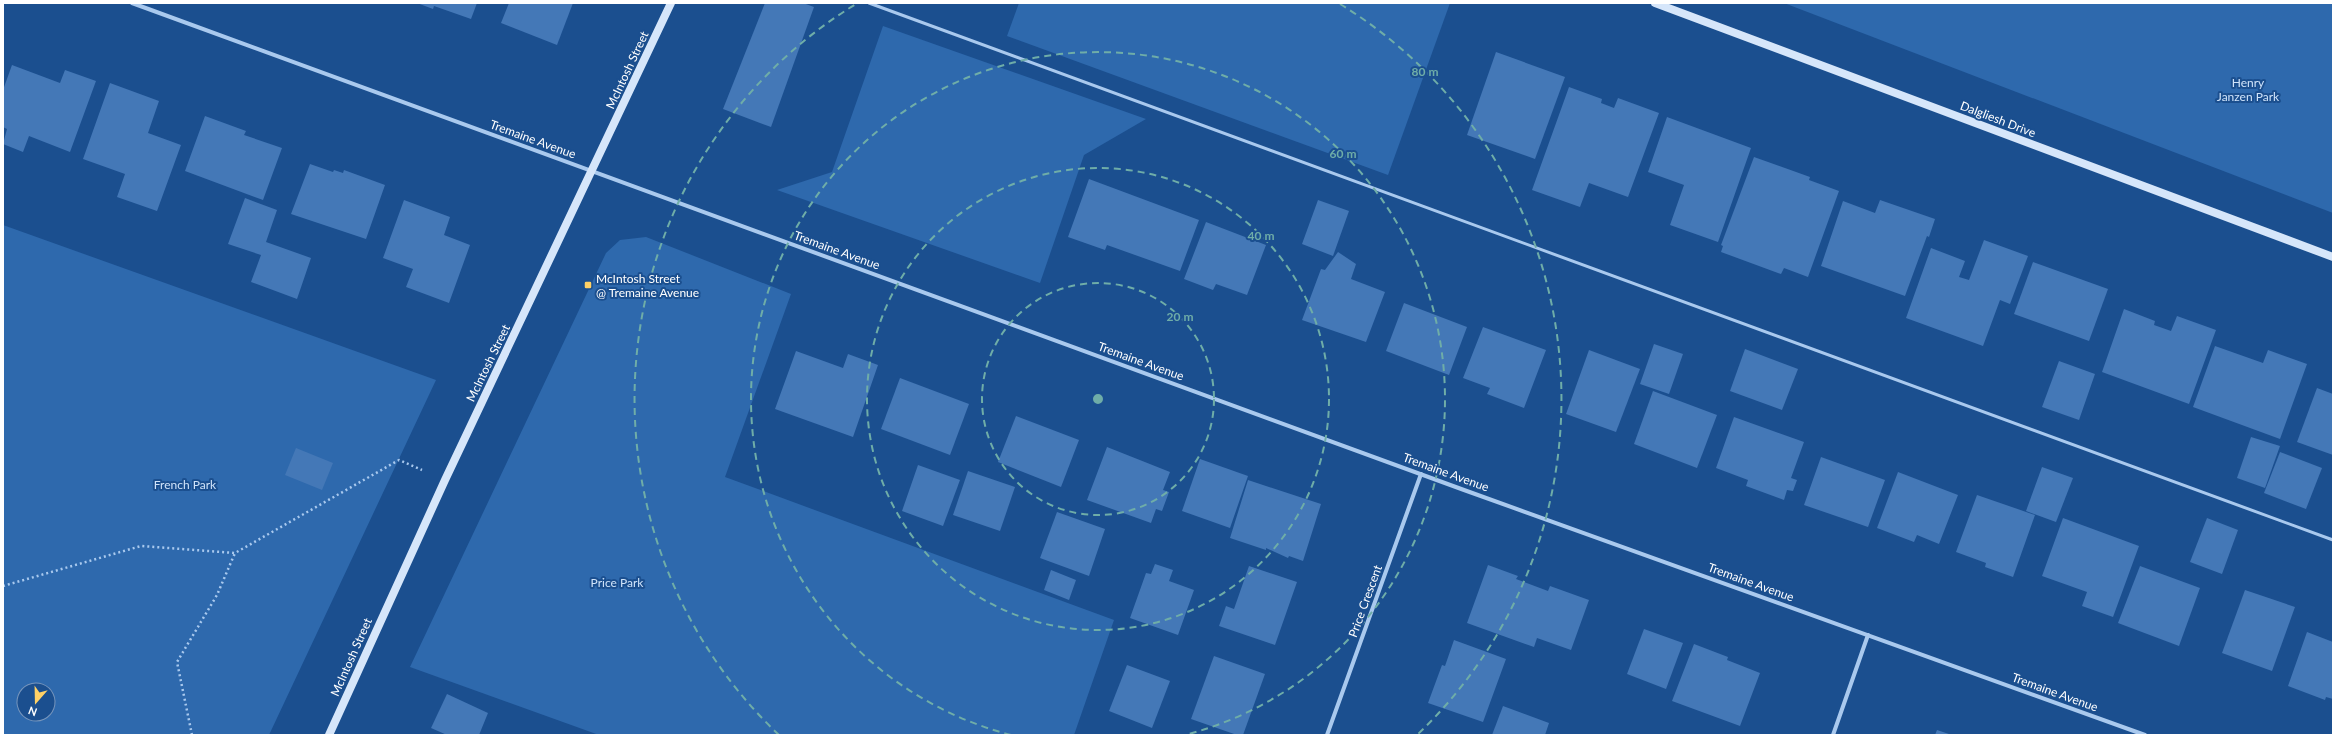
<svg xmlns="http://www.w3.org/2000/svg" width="2336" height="738" viewBox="0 0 2336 738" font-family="Lato,sans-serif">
<rect width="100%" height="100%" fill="#1b4f8f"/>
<!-- green -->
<g fill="#2e69ad" fill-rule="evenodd">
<polygon points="1019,3 1450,3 1388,175 1007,36"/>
<polygon points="1784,3 2333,3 2333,213"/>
<polygon points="883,26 1146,119 1084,155 1040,283 777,190 832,172"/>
<path d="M3,225L436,380L269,735H3ZM24,690H48V714H24Z"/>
<polygon points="646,237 791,294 725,477 1114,620 1074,735 599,735 410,667 606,253 620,240"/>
</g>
<!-- building -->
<g fill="#4478b7">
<polygon points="417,3 477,3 471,19 434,6 433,9"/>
<polygon points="509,3 573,3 557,45 501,23"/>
<polygon points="765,3 803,3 814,7 771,127 723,109"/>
<polygon points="1496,52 1565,77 1535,159 1467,135"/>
<polygon points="12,65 60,83 65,70 96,81 70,152 29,136 23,152 3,144 7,129 3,127 3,90"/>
<polygon points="110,83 159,101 148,133 181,145 157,211 117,197 125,174 83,159"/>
<polygon points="1569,87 1602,99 1601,103 1614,108 1618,98 1659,113 1628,197 1589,183 1580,207 1532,190"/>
<polygon points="205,116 246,131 244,135 282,148 263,200 185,171"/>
<polygon points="1667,117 1751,148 1718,242 1670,225 1684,185 1648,172"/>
<polygon points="1754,157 1810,177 1809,180 1839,191 1808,277 1784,268 1781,274 1721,252 1723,246 1721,245"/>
<polygon points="310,164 333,172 334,170 343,173 344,170 385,185 366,239 291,214"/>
<polygon points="1089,179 1199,220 1180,271 1107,245 1105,250 1068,237"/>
<polygon points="245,198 277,210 266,242 311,258 297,299 251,282 261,255 228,244"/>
<polygon points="404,200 450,217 444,235 470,245 449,303 406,287 413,269 383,258"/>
<polygon points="1318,200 1349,211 1333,256 1302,244"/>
<polygon points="1880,200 1935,219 1929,237 1927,236 1905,296 1821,266 1843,201 1875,213"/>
<polygon points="1206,222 1266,245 1247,295 1216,284 1213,290 1184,279"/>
<polygon points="1984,240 2028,256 2010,304 2000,300 1983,346 1906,318 1931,248 1965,261 1959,277 1969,280"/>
<polygon points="1338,252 1356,264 1351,279 1385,292 1366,342 1302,320 1321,269 1325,270"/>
<polygon points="2033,262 2108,289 2089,341 2014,314"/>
<polygon points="1404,303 1467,327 1449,375 1386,351"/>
<polygon points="2124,309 2155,321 2154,325 2171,331 2177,316 2216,330 2189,404 2102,372"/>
<polygon points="1483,327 1546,350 1524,408 1487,394 1490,388 1463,378"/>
<polygon points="1654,344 1683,354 1669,394 1640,384"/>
<polygon points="2215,346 2263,363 2268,350 2307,364 2280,439 2193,407"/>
<polygon points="1745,349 1798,369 1782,410 1730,391"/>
<polygon points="1589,350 1640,369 1616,432 1566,414"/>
<polygon points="796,351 843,368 848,354 878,365 853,437 775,409"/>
<polygon points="2059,361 2095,374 2079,420 2042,407"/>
<polygon points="900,378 969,404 950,455 881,429"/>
<polygon points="2317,388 2333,394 2333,455 2297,442"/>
<polygon points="1653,391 1717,415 1697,468 1634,444"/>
<polygon points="1016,416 1079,440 1061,487 998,462"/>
<polygon points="1734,417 1804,442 1791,478 1797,480 1793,491 1787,490 1784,500 1746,486 1748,480 1716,468"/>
<polygon points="2251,437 2280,446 2265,488 2237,478"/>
<polygon points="1107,447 1170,472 1163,490 1169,492 1162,511 1156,509 1151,523 1087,500"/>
<polygon points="296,448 333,463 322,490 285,475"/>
<polygon points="2280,452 2322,468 2306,509 2264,493"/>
<polygon points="1821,457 1885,480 1868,527 1804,505"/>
<polygon points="1200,459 1248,476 1230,528 1182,511"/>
<polygon points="918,465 960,480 943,526 902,511"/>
<polygon points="2042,467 2073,478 2056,522 2026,511"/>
<polygon points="968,471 1015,487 1000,531 953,515"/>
<polygon points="1898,472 1958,495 1939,544 1917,535 1914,542 1877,528"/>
<polygon points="1248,480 1321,504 1303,561 1289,556 1288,558 1266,548 1266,550 1230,538"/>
<polygon points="1977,495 2035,515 2013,577 1985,567 1986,563 1956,552"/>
<polygon points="1057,512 1105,529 1089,576 1040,558"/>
<polygon points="2063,518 2139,546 2113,617 2082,606 2087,592 2042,576"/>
<polygon points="2207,518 2238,530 2222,574 2190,562"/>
<polygon points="1155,564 1173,570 1169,581 1194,590 1178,635 1130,618 1146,573 1151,574"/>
<polygon points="1488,565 1518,576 1516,579 1548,591 1550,586 1589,600 1571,650 1537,638 1534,647 1467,623"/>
<polygon points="1249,566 1297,582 1275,645 1219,626 1226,606 1234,609"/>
<polygon points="2140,566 2200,588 2179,646 2118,623"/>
<polygon points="1051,570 1076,580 1069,600 1044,590"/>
<polygon points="2245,590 2295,607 2272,671 2222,653"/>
<polygon points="1644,629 1683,643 1666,689 1627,674"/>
<polygon points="2307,632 2333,642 2333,699 2326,697 2325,700 2288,686"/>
<polygon points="1454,640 1506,659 1483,722 1428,703 1442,665 1445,666"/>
<polygon points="1694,644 1728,657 1727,660 1760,673 1740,726 1672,701"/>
<polygon points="1214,656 1265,674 1243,735 1237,735 1191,719"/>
<polygon points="1127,665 1170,681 1152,728 1109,711"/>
<polygon points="447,694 488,713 479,735 447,735 431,728"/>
<polygon points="1503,706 1549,723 1545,735 1492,735"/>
<polygon points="1937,730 1952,735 1935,735"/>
</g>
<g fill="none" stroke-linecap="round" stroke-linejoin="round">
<!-- path -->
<g stroke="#a9c9ee" stroke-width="2.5" stroke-dasharray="2 3" stroke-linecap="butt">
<polyline points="3,586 141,546 235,553 399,460 422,470"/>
<polyline points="192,735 177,662 217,595 235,553"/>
</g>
<!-- lane -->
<polyline stroke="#a9c9ee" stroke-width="3" points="869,3 2333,540"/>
<!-- street -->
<g stroke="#a9c9ee" stroke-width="4">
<polyline points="132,3 1464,490 2145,735"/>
<polyline points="1327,735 1421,474"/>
<polyline points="1833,735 1868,635"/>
</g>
<!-- secondary -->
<g stroke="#d6e6fa" stroke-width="8">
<polyline points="1655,3 2333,257"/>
<polyline points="329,735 445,480 671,3"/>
</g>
</g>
<!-- distance rings -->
<g fill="none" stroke="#6fada8" stroke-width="2" stroke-dasharray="7 5">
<circle cx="1098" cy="399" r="116"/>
<circle cx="1098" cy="399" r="231"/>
<path d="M1011 735A347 347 0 1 1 1185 735"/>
<path d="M779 735A463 463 0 0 1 856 4M1340 4A463 463 0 0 1 1417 735"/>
</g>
<!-- markers -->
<rect fill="#ffd166" stroke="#1b4f8f" stroke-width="1.5" x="584" y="281" width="8" height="8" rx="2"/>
<g text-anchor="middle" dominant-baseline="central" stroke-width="4" stroke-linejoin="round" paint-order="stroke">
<!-- street labels -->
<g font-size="12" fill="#fff" stroke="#1b4f8f">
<text transform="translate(627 70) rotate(-65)">McIntosh Street</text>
<text transform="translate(1998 119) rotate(21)">Dalgliesh Drive</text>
<text transform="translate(533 139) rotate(20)">Tremaine Avenue</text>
<text transform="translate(837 250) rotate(20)">Tremaine Avenue</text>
<text transform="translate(1141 361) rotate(20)">Tremaine Avenue</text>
<text transform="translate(488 363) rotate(-64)">McIntosh Street</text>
<text transform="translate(1446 472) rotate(20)">Tremaine Avenue</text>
<text transform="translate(1751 582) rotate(20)">Tremaine Avenue</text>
<text transform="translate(1365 601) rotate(-70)">Price Crescent</text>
<text transform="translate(351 657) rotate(-66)">McIntosh Street</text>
<text transform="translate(2055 692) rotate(20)">Tremaine Avenue</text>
</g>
<!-- park labels -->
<g font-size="12" fill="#cfe3fa" stroke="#1b4f8f">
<text x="2248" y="82">Henry<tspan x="2248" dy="14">Janzen Park</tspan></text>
<text x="185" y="484">French Park</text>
<text x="617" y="582">Price Park</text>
</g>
<!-- poi labels -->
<g font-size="12" fill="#fff" stroke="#1b4f8f" text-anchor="start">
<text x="596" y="278">McIntosh Street<tspan x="596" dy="14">@ Tremaine Avenue</tspan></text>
</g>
</g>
<circle cx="1098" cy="399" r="6" fill="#6fada8" stroke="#1b4f8f" stroke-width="2"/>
<g font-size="12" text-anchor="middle" font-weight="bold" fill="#6fada8" stroke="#1b4f8f" stroke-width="4" stroke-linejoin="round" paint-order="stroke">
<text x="1425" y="76">80 m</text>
<text x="1343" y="158">60 m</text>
<text x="1261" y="240">40 m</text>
<text x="1180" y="321">20 m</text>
</g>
<!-- border -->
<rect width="2336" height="738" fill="none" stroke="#ffffff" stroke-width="8"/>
<!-- north arrow -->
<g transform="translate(36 702) rotate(200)"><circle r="19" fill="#1b4f8f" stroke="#7695bc"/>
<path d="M0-3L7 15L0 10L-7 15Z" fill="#ffd166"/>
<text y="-6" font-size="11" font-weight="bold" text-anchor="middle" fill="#ffffff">N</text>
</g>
</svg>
